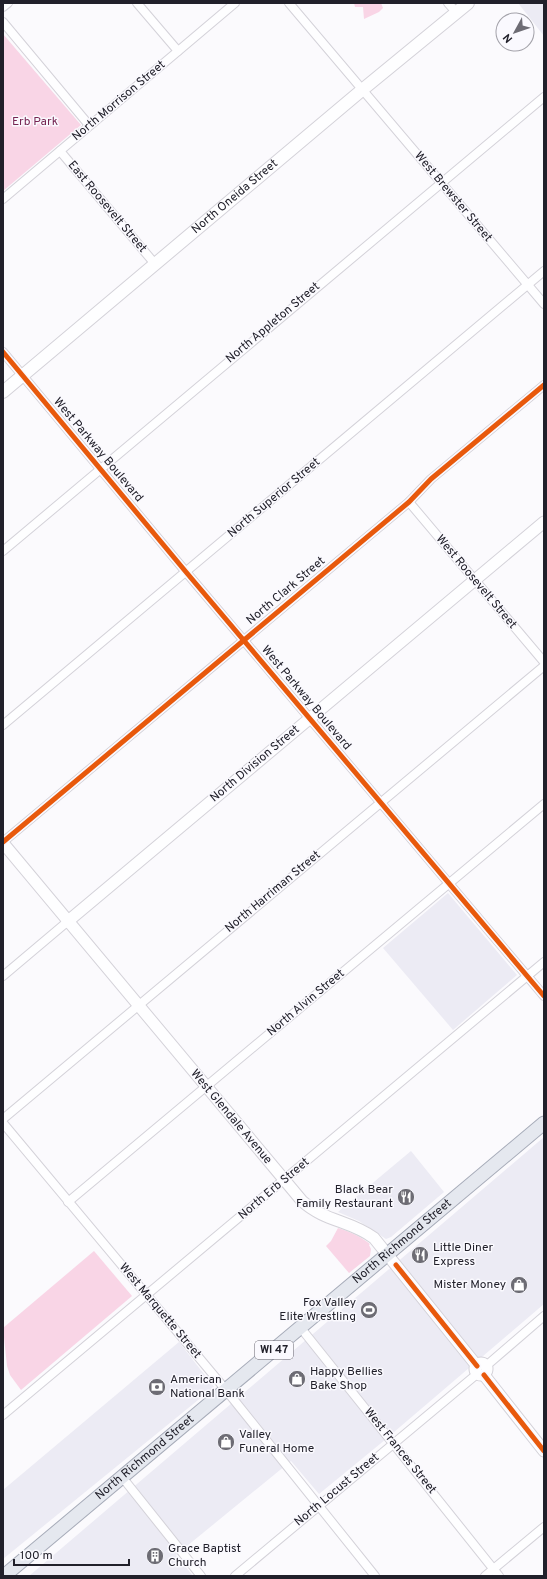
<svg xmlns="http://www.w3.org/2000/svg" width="547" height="1579" viewBox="0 0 547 1579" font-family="Overpass,sans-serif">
<rect width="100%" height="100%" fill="#fbfafd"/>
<!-- built -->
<g fill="#ecebf4">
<polygon points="518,3 544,3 544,36"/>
<polygon points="448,893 517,975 453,1030 383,948"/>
<polygon points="544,1137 544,1304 380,1444 319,1494 291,1461 176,1555 193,1576 29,1576"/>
<polygon points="411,1151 444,1192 391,1237 386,1239 359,1221 338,1212"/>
<polygon points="179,1342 214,1387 3,1559 3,1490"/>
</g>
<!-- green -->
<g fill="#f9d5e6">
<polygon points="354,3 381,3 383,8 379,12 364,19 363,7 355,7"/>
<polygon points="3,34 81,125 3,191"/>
<path d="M338,1228C350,1232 360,1236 370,1244L369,1245L371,1249L370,1256L349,1273L326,1246L331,1241Z"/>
<polygon points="94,1251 132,1296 21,1390 10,1375 7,1366 3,1328"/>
</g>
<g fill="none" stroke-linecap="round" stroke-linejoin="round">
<defs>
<g id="minor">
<polyline points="137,3 178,51"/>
<polyline points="289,3 544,304"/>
<polyline points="448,3 456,12"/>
<polyline points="3,7 8,3"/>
<polyline points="3,22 89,125"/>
<polyline points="60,151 155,264"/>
<polyline points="3,199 235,3"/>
<polyline points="3,352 186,572 544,996"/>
<polyline points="409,502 544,662"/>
<polyline points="3,551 544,97"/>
<polyline points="3,725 544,271"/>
<polyline points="3,842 409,502 431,479 544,385"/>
<polyline points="3,976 67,922"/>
<polyline points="3,1119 544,666"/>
<polyline points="3,1123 226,1390 375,1576"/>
<polyline points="68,1202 544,804"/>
<polyline points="300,1327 499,1576"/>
<polyline points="486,1366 544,1316"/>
<polyline points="3,1415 544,962"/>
<polyline points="122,1477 201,1576"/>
<polyline points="235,1576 477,1374"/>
<polyline points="485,1576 544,1527"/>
</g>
<g id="tertiary">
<path d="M3,843L302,1201C325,1222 350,1220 374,1238L477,1366"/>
<polyline points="67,922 544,522"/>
<circle cx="481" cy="1369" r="6"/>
<polyline points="484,1375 544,1451"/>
</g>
<g id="secondary">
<path id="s1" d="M3,392L362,90L468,3"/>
</g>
<g id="primary">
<path id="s2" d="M4,1576L544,1123"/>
</g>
</defs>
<!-- minor casing -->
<use href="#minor" stroke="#d4d2d9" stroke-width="10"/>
<!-- tertiary casing -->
<use href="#tertiary" stroke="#d4d2d9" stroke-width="13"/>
<!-- secondary casing -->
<use href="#secondary" stroke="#d4d2d9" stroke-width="14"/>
<!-- primary casing -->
<use href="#primary" stroke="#a7acb9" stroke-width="15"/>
<!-- minor -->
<use href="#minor" stroke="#fefeff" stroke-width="8"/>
<!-- tertiary -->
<use href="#tertiary" stroke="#fefeff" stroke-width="11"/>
<!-- secondary -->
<use href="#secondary" stroke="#fefeff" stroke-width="12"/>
<!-- primary -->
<use href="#primary" stroke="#e5e8ef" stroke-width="13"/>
<defs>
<g id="cycleway">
<polyline points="3,352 186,572 544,996"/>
<polyline points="3,842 409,502 431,479 544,385"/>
<polyline points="396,1265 477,1366"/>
<polyline points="484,1375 544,1451"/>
</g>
</defs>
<!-- cycleway casing -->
<use href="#cycleway" stroke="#faf9fe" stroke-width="8"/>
<!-- cycleway -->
<use href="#cycleway" stroke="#e8590c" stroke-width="5"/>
</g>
<!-- icons -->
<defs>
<symbol id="restaurant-disc" viewBox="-11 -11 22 22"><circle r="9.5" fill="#6d6c74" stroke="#faf9fe"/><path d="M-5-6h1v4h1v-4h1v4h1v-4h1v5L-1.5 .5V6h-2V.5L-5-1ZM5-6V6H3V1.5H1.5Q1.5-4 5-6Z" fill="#fff"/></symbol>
<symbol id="shop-disc" viewBox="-11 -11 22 22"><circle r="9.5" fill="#6d6c74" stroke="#faf9fe"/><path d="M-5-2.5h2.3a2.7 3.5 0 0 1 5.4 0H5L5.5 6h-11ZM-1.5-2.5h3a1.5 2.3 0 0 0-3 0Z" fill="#fff"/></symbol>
<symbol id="stadium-disc" viewBox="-11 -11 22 22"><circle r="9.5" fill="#6d6c74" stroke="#faf9fe"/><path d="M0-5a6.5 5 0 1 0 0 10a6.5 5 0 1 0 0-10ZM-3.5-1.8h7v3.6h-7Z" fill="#fff"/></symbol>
<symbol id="bank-disc" viewBox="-11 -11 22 22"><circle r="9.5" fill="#6d6c74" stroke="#faf9fe"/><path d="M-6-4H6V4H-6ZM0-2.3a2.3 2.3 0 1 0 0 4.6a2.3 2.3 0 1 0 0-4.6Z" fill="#fff"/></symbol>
<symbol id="building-disc" viewBox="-11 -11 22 22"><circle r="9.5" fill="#6d6c74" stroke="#faf9fe"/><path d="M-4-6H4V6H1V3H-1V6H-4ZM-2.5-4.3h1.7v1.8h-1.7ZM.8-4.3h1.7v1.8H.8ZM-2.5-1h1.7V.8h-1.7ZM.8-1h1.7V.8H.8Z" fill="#fff"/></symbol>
</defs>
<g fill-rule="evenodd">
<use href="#restaurant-disc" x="396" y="1187" width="20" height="20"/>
<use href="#restaurant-disc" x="410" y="1245" width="20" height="20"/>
<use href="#shop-disc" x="509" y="1275" width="20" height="20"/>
<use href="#stadium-disc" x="359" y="1300" width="20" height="20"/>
<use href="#shop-disc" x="287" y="1369" width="20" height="20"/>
<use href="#bank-disc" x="147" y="1377" width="20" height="20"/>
<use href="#shop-disc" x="216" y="1432" width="20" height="20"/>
<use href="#building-disc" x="145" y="1546" width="20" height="20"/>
</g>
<g text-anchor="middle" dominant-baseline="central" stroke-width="3" stroke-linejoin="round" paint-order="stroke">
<!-- shield labels -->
<rect fill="#faf9fe" stroke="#62616a" stroke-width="1" x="255" y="1341" width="38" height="18" rx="3"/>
<g font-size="11" font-weight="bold" fill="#21202a">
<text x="274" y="1350">WI 47</text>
</g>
<!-- street labels -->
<g font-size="12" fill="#21202a" stroke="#faf9fe">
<text transform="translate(119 101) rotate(-40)">North Morrison Street</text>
<text stroke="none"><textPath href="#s1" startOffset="303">North Oneida Street</textPath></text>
<text transform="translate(453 197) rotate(50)">West Brewster Street</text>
<text transform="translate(107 207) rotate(50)">East Roosevelt Street</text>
<text transform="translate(273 323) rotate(-40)">North Appleton Street</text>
<text transform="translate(98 450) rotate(50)">West Parkway Boulevard</text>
<text transform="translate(274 498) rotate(-40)">North Superior Street</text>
<text transform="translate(476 582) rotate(50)">West Roosevelt Street</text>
<text transform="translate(286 591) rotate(-40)">North Clark Street</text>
<text transform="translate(306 698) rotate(50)">West Parkway Boulevard</text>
<text transform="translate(255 764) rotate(-40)">North Division Street</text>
<text transform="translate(273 892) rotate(-40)">North Harriman Street</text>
<text transform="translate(306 1003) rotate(-40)">North Alvin Street</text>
<text transform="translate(231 1117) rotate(50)">West Glendale Avenue</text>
<text transform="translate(274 1189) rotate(-40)">North Erb Street</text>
<text stroke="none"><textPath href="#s2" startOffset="520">North Richmond Street</textPath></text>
<text transform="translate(160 1311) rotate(50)">West Marquette Street</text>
<text transform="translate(400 1451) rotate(51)">West Frances Street</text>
<text stroke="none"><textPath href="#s2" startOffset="184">North Richmond Street</textPath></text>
<text transform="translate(337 1490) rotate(-40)">North Locust Street</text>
</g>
<!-- park labels -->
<g font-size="12" fill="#762552" stroke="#faf9fe">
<text x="35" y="122">Erb Park</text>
</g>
<!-- poi labels -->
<g font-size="12" fill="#21202a" stroke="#faf9fe" text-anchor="start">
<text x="393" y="1190" text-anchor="end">Black Bear<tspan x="393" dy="14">Family Restaurant</tspan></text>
<text x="433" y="1248">Little Diner<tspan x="433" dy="14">Express</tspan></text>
<text x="506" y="1285" text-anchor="end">Mister Money</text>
<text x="356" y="1303" text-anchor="end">Fox Valley<tspan x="356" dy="14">Elite Wrestling</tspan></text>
<text x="310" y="1372">Happy Bellies<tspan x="310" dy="14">Bake Shop</tspan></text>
<text x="170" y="1380">American<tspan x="170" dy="14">National Bank</tspan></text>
<text x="239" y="1435">Valley<tspan x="239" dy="14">Funeral Home</tspan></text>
<text x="168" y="1549">Grace Baptist<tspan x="168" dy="14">Church</tspan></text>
</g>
</g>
<!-- border -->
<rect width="547" height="1579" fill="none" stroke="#21202a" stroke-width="8"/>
<!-- north arrow -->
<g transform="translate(515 32) rotate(230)"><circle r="19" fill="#faf9fe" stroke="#a3a2a9"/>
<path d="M0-3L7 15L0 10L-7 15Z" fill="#6d6c74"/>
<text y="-6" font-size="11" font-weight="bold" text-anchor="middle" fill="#21202a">N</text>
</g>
<!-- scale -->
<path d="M14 1559v6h115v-6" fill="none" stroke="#21202a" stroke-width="2"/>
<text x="20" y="1559" font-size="12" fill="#21202a" stroke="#faf9fe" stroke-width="3" paint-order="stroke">100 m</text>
</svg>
